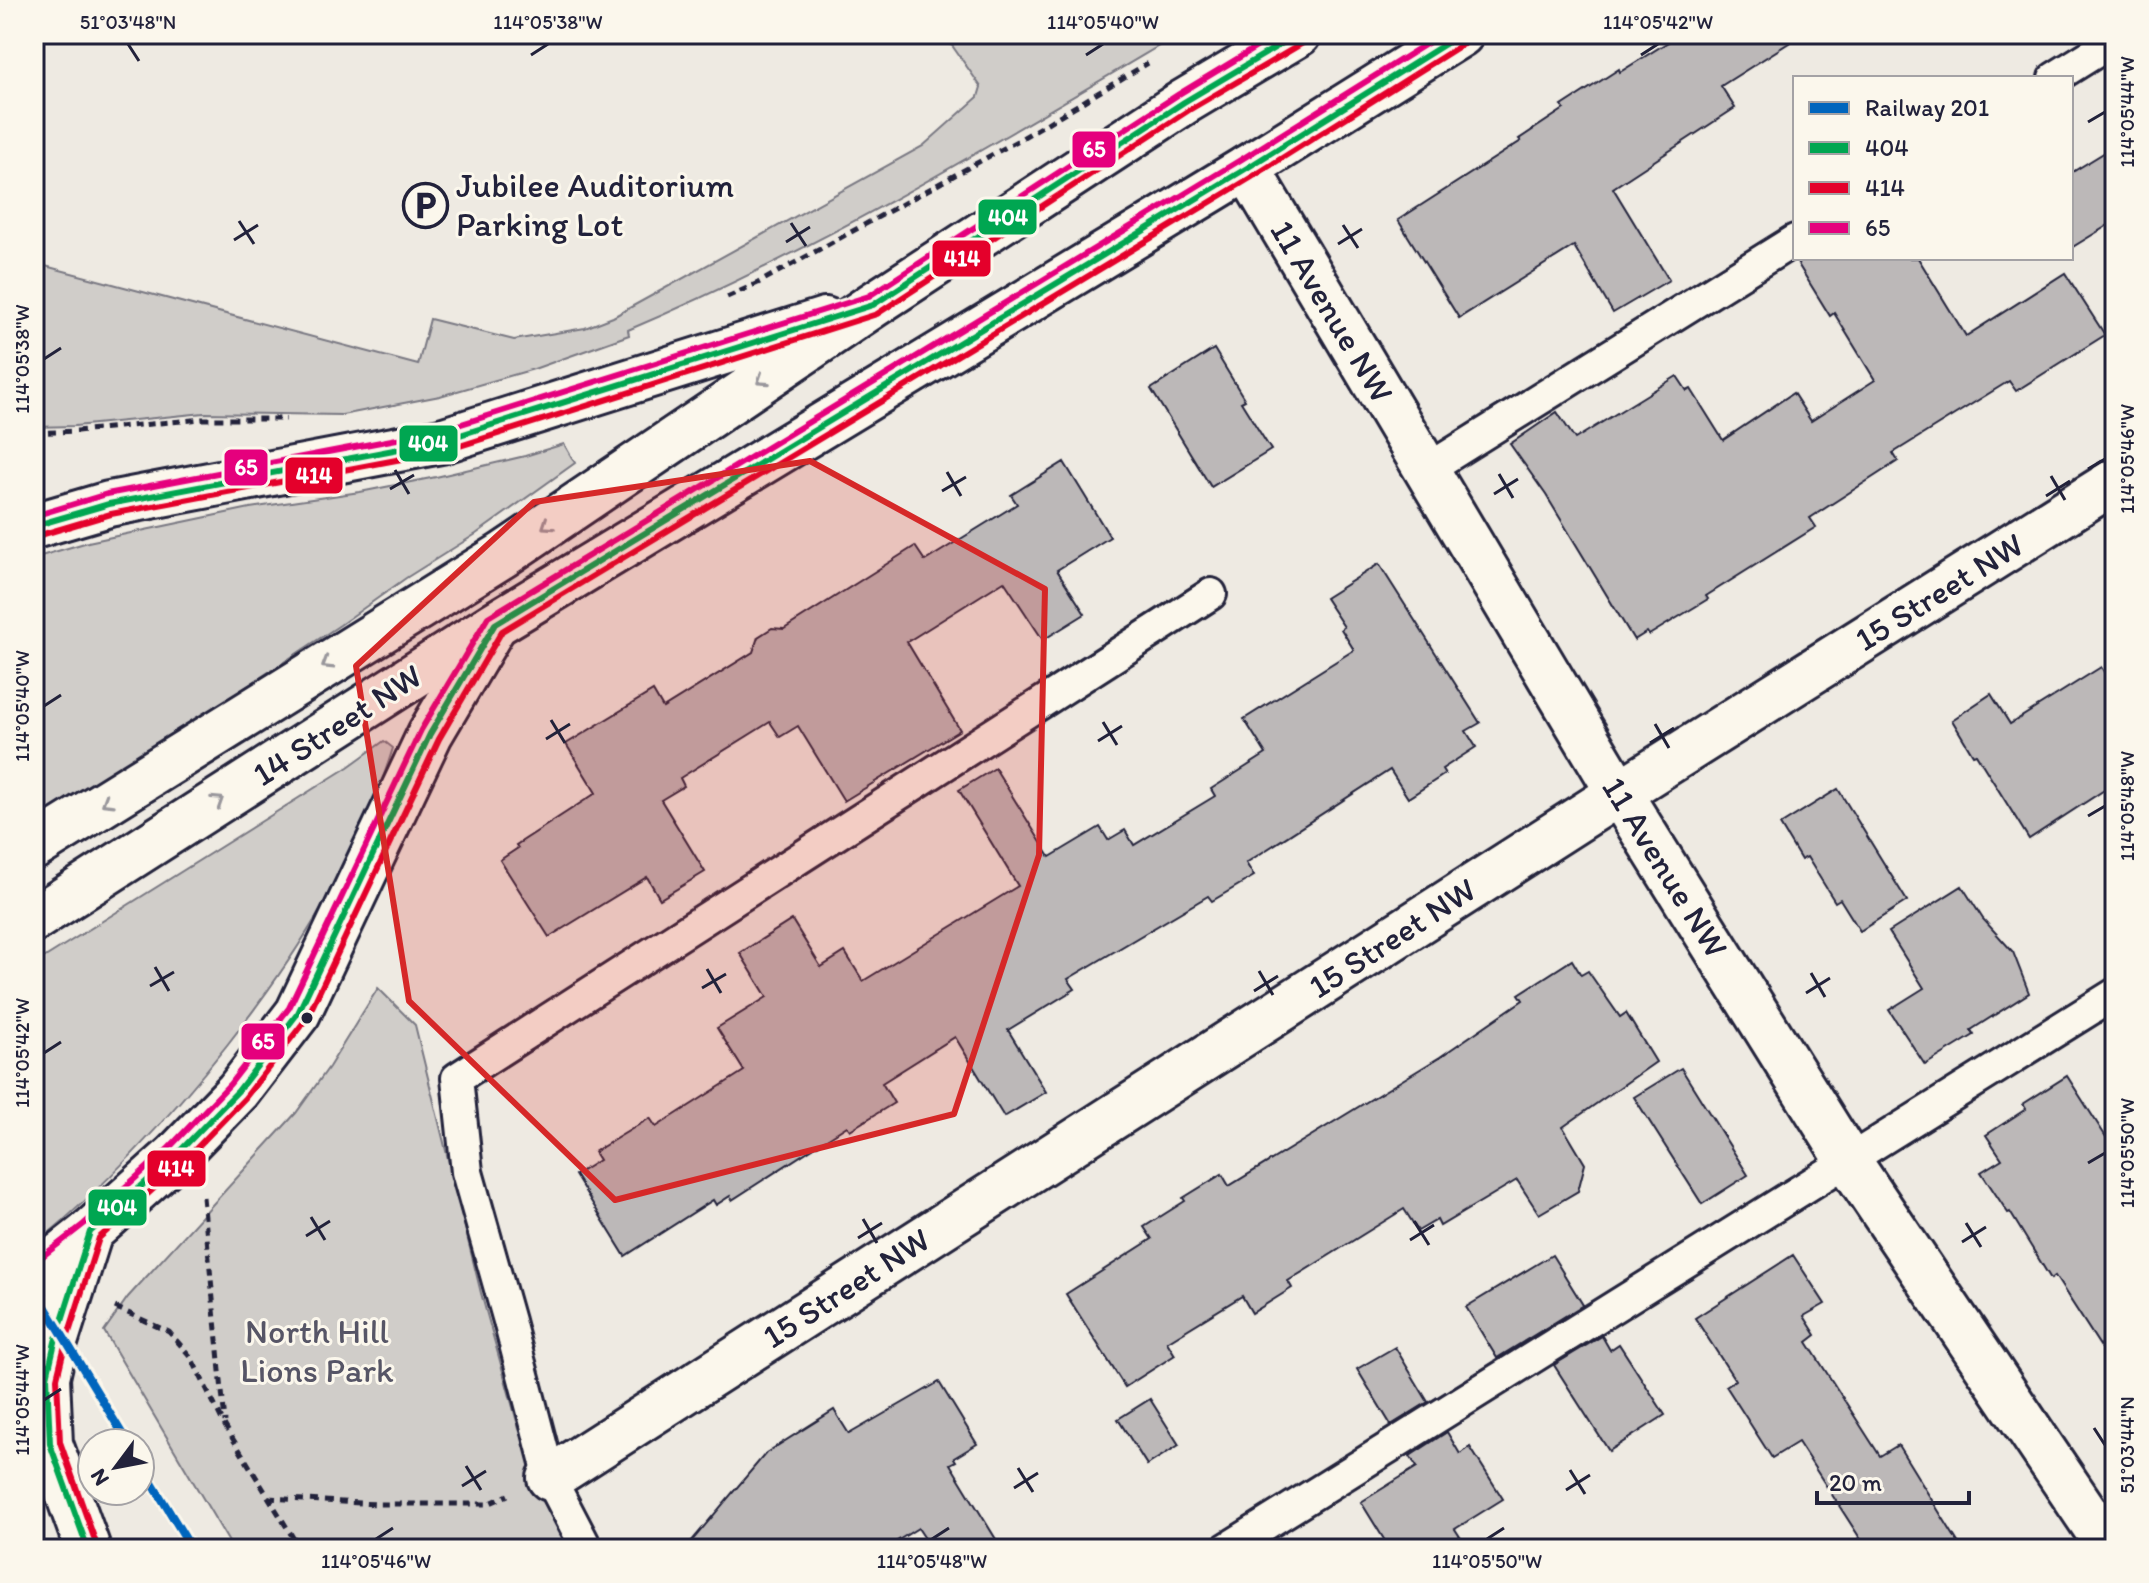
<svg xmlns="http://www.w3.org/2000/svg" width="2149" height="1583" viewBox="0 0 2149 1583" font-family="Itim,sans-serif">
<rect width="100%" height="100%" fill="#eeeae2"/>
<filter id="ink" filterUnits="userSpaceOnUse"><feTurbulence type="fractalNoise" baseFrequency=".0125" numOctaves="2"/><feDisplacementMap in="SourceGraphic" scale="16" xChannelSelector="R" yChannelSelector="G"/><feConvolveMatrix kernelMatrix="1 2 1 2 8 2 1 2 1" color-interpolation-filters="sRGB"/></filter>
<g filter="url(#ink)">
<!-- green -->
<g fill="#d0cdc9" stroke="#797882" stroke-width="2">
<path d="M944,34H1179C1000,140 820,249 628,330L629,335L534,369L440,396L342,415L204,413L75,426L34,427V263L418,365L430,319L514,340L585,328L613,317L923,146L978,97L981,87Z"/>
<polygon points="564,444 575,463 476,534 406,578 340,625 240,691 34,822 34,558 88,542 250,508 360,492 436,477 525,456"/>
<path d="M384,741L393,748C358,860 299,953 227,1045C170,1117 108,1184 37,1243L34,1238V964L348,767Z"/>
<polygon points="378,988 415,1025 481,1293 519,1429 567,1549 233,1549 104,1331 128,1297 296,1113 329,1067"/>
</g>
<!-- building -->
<g fill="#bcb8b8" stroke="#22223b" stroke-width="2">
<polygon points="1681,34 1803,34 1721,86 1735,108 1613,188 1669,280 1613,313 1574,246 1459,318 1398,220 1521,141 1519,139 1564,109 1562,106 1619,69 1620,72"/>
<polygon points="2115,146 2115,221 2071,248 2071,173"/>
<polygon points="1800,258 1918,258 1966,336 2065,273 2105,335 2016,391 2009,381 1893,453 1898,461 1810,518 1816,527 1706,596 1708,599 1649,635 1647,632 1634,640 1546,495 1510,444 1557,412 1575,439 1677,376 1687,391 1691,389 1723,440 1793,393 1811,421 1875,380 1834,313 1830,316 1796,261"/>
<polygon points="1214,349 1245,400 1241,402 1271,450 1211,487 1151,389"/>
<polygon points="1064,462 1110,537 1057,570 1085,614 1043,640 1004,581 907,642 960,730 844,801 798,726 780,737 770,722 680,778 684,786 661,800 705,872 660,899 647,877 549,937 500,860 518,848 516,845 596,793 566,744 653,691 663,708 753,652 758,637 772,628 784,629 915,546 925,561 1017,504 1011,495"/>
<polygon points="1379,564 1480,723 1466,731 1476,747 1442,769 1445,774 1408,798 1390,770 1246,863 1254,876 1212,901 1208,896 1068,979 1075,989 1008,1030 1046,1092 1004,1117 955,1037 882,1083 894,1103 850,1130 847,1126 732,1200 730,1196 716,1205 713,1200 625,1256 575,1175 599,1160 594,1152 650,1118 656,1127 744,1071 717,1028 767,997 740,953 792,920 821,967 845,952 863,981 1018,886 959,790 995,768 1050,857 1100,827 1108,840 1125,830 1134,845 1215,796 1211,789 1266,754 1244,719 1354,650 1341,629 1344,627 1325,598"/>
<polygon points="2101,667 2115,689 2115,783 2029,839 1976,754 1973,755 1952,720 1991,694 2010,724"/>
<polygon points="1838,789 1907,901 1860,931 1840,899 1835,902 1807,857 1801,860 1780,825"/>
<polygon points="1962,886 1983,919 2013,952 2029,993 1971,1030 1974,1035 1925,1065 1889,1010 1924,988 1889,932"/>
<polygon points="1572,960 1581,975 1588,971 1620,1017 1626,1013 1656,1062 1563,1127 1585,1164 1578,1191 1539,1214 1517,1180 1440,1226 1437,1220 1418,1231 1404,1209 1288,1281 1292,1288 1252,1313 1242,1296 1167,1342 1175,1355 1125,1387 1066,1294 1152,1239 1144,1227 1185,1201 1183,1198 1222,1174 1229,1186 1440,1057 1523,1000 1519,994"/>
<polygon points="1681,1068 1748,1175 1702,1204 1634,1097"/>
<polygon points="2067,1076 2115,1151 2115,1369 2055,1276 2051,1279 2010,1212 2008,1213 1981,1172 2002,1159 1986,1135 2026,1109 2023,1104"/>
<polygon points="1552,1255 1583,1305 1497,1358 1466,1307"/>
<polygon points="1793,1255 1825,1304 1804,1316 1816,1335 1807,1342 1880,1456 1898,1445 1962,1549 1867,1549 1798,1442 1772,1458 1726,1386 1735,1380 1695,1318"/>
<polygon points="1602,1336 1610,1350 1619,1344 1665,1415 1609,1451 1554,1365"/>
<polygon points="1395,1347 1428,1402 1391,1425 1357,1369"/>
<polygon points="939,1382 977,1444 954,1458 956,1461 950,1464 1002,1549 932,1549 918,1528 884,1549 685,1549 766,1453 834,1410 849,1434"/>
<polygon points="1150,1399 1179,1445 1147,1465 1118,1419"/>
<polygon points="1447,1432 1460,1454 1470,1447 1503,1499 1455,1529 1468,1549 1390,1549 1361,1502 1417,1467 1410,1456"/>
</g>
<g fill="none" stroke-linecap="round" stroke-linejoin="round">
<defs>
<g id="lane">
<polyline points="2054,78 2115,40"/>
<polyline points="1426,470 1795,240"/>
<polyline points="587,1549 550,1478 509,1321 467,1172 457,1078 1211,594"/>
<polyline points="1226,1549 2115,994"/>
</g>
<g id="street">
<polyline points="1247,168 1619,793 1848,1160 2110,1549"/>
<polyline points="550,1478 1619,793 2115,481"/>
</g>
<g id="secondary">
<polyline points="34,526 109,504 441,441 825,320"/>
<polyline points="34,847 503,555 873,305 1184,102 1298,34"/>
<polyline points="34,919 495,624 1247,168 1461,34"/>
<polyline points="34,1276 90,1232 175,1156 238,1091 298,1013 430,734 492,629"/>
<polyline points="88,1549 50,1444 47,1377 55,1342 90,1232"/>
</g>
</defs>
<!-- lane casing -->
<use href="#lane" stroke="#22223b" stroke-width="36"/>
<!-- street casing -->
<use href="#street" stroke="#22223b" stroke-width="50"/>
<!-- secondary casing -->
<use href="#secondary" stroke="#22223b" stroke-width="50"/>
<!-- path -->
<g stroke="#22223b" stroke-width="5" stroke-dasharray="8 6" stroke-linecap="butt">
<polyline points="609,36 610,34"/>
<polyline points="727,297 758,283 1017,141 1148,63"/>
<polyline points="34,433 77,431 202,419 286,419"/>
<polyline points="203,1197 225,1422"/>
<polyline points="115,1307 169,1332 191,1357 225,1426 300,1549"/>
<polyline points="268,1498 377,1504 488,1504 508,1495"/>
<polyline points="529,1549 532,1536"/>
</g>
<!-- lane -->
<use href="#lane" stroke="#fbf7ec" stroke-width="30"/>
<!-- street -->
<use href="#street" stroke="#fbf7ec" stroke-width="44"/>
<!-- secondary -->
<use href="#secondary" stroke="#fbf7ec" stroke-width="44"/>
<defs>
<g id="bus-1">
<polyline points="34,526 109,504 441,441 873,305 1184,102 1298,34"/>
<polyline points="88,1549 50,1444 47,1377 55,1342 90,1232 175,1156 238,1091 298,1013 430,734 495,624 1247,168 1461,34"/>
</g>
<g id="bus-2">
<polyline points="37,536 111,514 444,451 877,314 1189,110 1303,43"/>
<polyline points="97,1546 60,1442 57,1378 65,1345 99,1238 182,1163 245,1098 307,1018 439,739 502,631 1252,177 1466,42"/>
</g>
<g id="bus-3">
<polyline points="34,516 107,494 439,431 869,296 1179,94 1278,34"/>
<polyline points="34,1263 84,1224 168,1149 230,1084 289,1008 421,730 488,617 1242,159 1442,34"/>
</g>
</defs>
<!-- bus-1 casing -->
<use href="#bus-1" stroke="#fbf7ec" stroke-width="12"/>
<!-- bus-2 casing -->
<use href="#bus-2" stroke="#fbf7ec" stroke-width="12"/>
<!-- bus-3 casing -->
<use href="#bus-3" stroke="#fbf7ec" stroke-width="12"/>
<!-- bus-1 -->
<use href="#bus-1" stroke="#00a651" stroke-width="6"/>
<!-- bus-2 -->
<use href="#bus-2" stroke="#e4002b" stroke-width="6"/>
<!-- bus-3 -->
<use href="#bus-3" stroke="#e5007d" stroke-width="6"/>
<defs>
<g id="rail-1">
<polyline points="34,1288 128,1443"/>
<polyline points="140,1463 192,1549"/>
</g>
</defs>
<!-- rail-1 casing -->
<use href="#rail-1" stroke="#fbf7ec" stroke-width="14"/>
<!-- rail-1 -->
<use href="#rail-1" stroke="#0065bd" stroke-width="8"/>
</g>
<!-- one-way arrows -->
<defs><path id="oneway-chevron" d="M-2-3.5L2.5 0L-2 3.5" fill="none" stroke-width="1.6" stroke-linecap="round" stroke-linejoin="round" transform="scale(2)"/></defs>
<g stroke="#99979c">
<use href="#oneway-chevron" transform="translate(762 380) rotate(146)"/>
<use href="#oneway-chevron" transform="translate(547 525) rotate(146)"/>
<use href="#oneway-chevron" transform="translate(327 664) rotate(148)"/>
<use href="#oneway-chevron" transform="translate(218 801) rotate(-33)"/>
<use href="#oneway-chevron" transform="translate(107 802) rotate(148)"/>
</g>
</g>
<!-- marked area -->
<path fill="#d62828" fill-opacity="0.2" stroke="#d62828" stroke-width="6" stroke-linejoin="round" d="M810,461L1045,589L1039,855L954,1114L615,1200L409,1001L356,666L534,502Z"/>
<!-- ticks -->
<path fill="none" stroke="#22223b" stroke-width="3" d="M128,44L139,61M531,55L548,44M1086,55L1103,44M1641,55L1658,44M2088,122L2105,112M239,221L254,244M791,223L806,246M1343,225L1358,248M234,240L258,225M786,242L810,227M1338,244L1362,229M44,359L61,348M2088,469L2105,459M395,470L409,494M947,472L961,496M1499,474L1513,498M2051,476L2065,500M390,489L414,475M942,491L966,477M1494,494L1518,479M2046,496L2070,481M44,706L61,695M551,720L565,743M1103,722L1117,745M1655,724L1669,748M546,739L570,724M1098,741L1122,726M1650,743L1674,728M2088,816L2105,806M155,967L169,991M707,969L721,993M1259,971L1273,995M1811,973L1825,997M150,986L174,972M702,988L726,974M1254,991L1278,976M1806,993L1830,978M44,1053L61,1042M2088,1163L2105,1153M311,1217L325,1240M863,1219L877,1243M1414,1221L1429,1245M1966,1223L1981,1247M306,1236L330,1221M858,1238L882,1223M1410,1240L1434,1225M1962,1242L1986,1227M44,1400L61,1389M2094,1428L2105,1445M466,1466L481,1490M1018,1468L1033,1492M1570,1470L1585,1494M462,1486L486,1471M1014,1488L1038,1473M1566,1490L1590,1475M376,1539L393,1528M932,1539L949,1528M1487,1539L1504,1528"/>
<!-- icons -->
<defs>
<symbol id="parking-ring" viewBox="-11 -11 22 22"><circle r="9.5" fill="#fbf7ec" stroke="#22223b" stroke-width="1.5"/><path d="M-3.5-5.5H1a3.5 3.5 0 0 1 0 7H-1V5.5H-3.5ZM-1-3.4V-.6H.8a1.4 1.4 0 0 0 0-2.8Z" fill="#22223b"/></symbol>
</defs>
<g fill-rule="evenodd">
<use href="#parking-ring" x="400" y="180" width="51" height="51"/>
</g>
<!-- markers -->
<circle fill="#22223b" stroke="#fbf7ec" stroke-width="3" cx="307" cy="1018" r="7"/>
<g text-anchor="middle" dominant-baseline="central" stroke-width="6" stroke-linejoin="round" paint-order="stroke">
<!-- poi labels -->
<g font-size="34" fill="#22223b" stroke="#fbf7ec" text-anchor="start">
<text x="456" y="185">Jubilee Auditorium<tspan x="456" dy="39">Parking Lot</tspan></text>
</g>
<!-- street labels -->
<g font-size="34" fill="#22223b" stroke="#fbf7ec">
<text transform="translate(1332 311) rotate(59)">11 Avenue NW</text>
<text transform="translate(1939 592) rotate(-32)">15 Street NW</text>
<text transform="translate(337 725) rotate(-33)">14 Street NW</text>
<text transform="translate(1665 867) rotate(58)">11 Avenue NW</text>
<text transform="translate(1392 938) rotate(-33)">15 Street NW</text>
<text transform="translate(846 1288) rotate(-33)">15 Street NW</text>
</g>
<!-- park labels -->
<g font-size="34" fill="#565566" stroke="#fbf7ec">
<text x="317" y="1331">North Hill<tspan x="317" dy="39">Lions Park</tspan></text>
</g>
</g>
<g stroke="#fbf7ec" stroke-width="3">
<rect x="1071" y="130" width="46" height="39" rx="8" fill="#e5007d"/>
<rect x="977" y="198" width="61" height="38" rx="8" fill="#00a651"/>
<rect x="931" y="239" width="61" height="39" rx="8" fill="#e4002b"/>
<rect x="398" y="424" width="61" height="39" rx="8" fill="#00a651"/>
<rect x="223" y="448" width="46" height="39" rx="8" fill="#e5007d"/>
<rect x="284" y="456" width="60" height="39" rx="8" fill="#e4002b"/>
<rect x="240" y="1022" width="46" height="39" rx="8" fill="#e5007d"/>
<rect x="146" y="1149" width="61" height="39" rx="8" fill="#e4002b"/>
<rect x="87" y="1188" width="61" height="39" rx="8" fill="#00a651"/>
</g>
<g font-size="22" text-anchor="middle" font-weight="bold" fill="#fff">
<text x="1094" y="157">65</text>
<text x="1008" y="225">404</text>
<text x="962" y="266">414</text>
<text x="428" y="451">404</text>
<text x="246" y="475">65</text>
<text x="314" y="483">414</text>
<text x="263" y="1049">65</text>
<text x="176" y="1176">414</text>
<text x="117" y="1215">404</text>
</g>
<!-- margin -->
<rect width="2149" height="1583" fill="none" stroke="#fbf7ec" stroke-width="88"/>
<!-- legend -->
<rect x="1793" y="76" width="280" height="184" fill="#fbf7ec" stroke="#a4a2a5" stroke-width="2"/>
<rect x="1809" y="102" width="40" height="12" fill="#0065bd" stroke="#a4a2a5" stroke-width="2"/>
<text x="1865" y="116" font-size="24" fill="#22223b">Railway 201</text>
<rect x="1809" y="142" width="40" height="12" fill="#00a651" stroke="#a4a2a5" stroke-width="2"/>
<text x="1865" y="156" font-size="24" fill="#22223b">404</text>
<rect x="1809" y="182" width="40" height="12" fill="#e4002b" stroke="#a4a2a5" stroke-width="2"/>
<text x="1865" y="196" font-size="24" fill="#22223b">414</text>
<rect x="1809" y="222" width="40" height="12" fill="#e5007d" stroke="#a4a2a5" stroke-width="2"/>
<text x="1865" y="236" font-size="24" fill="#22223b">65</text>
<!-- north arrow -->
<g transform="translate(116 1467) rotate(238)"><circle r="38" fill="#fbf7ec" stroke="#a4a2a5" stroke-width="2"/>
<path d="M0-6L14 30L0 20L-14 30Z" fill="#22223b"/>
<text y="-12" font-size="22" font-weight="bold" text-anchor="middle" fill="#22223b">N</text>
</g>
<!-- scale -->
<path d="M1817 1491v12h152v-12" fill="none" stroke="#22223b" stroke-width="4"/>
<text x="1829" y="1491" font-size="24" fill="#22223b" stroke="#fbf7ec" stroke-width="6" paint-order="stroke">20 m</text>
<rect x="44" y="44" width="2061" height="1495" fill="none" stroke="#22223b" stroke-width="3"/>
<g font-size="20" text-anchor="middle" fill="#22223b">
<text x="128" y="29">51°03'48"N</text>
<text x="548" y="29">114°05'38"W</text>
<text x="1103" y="29">114°05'40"W</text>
<text x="1658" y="29">114°05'42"W</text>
<text transform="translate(2127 112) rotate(-90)" y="7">114°05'44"W</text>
<text transform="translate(22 359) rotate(-90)" y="7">114°05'38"W</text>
<text transform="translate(2127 459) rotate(-90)" y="7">114°05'46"W</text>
<text transform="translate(22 706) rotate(-90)" y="7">114°05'40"W</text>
<text transform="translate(2127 806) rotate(-90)" y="7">114°05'48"W</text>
<text transform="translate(22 1053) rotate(-90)" y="7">114°05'42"W</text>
<text transform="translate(2127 1153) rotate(-90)" y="7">114°05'50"W</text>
<text transform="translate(22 1400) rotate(-90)" y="7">114°05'44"W</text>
<text transform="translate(2127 1445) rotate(-90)" y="7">51°03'44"N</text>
<text x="376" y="1568">114°05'46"W</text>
<text x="932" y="1568">114°05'48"W</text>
<text x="1487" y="1568">114°05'50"W</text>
</g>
</svg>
